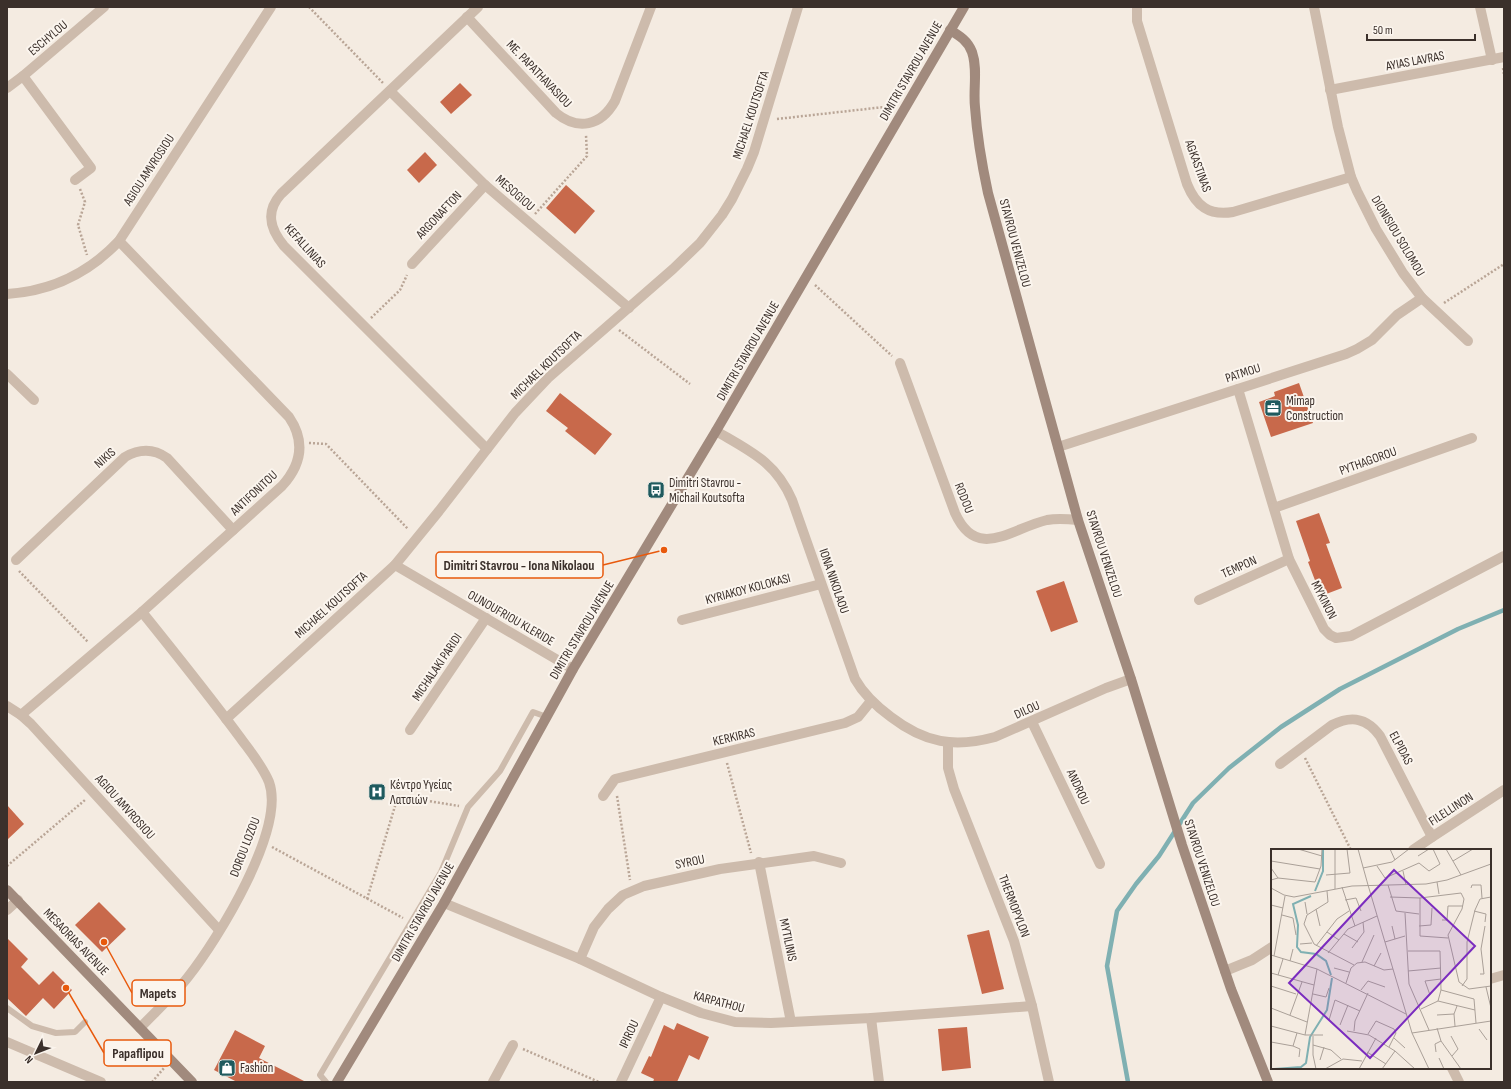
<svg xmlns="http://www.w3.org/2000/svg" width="1511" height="1089" viewBox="0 0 1511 1089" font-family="'Sofia Sans Condensed',sans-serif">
<rect width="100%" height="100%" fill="#f4ebe1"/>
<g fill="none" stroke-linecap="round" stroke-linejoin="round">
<!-- stream -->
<polyline stroke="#7fb0b2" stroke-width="4.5" points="1128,1082 1107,966 1117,911 1136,884 1159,856 1193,803 1229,768 1281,727 1340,689 1458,629 1504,610"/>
</g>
<!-- building -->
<g fill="#c8694b">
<polygon points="460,83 472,95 451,114 440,102"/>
<polygon points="425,152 437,165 419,183 407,170"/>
<polygon points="566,185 595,211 575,234 546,208"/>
<polygon points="1299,383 1313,423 1271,437 1259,402 1275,396 1274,392"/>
<polygon points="560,393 612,434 595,455 565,431 568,428 546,411"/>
<polygon points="1319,513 1330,543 1326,544 1342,588 1321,596 1308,562 1310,561 1296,521"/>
<polygon points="1064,581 1078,622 1051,632 1036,591"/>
<polygon points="7,805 24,824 7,840"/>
<polygon points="99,902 126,929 102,952 75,925"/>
<polygon points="989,930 1004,989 982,994 967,935"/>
<polygon points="7,938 28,959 21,967 39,985 53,971 72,990 54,1009 43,998 26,1016 7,998"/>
<polygon points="677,1023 709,1037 699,1060 689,1055 677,1082 653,1082 654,1079 641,1073 649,1056 651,1057 664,1025 674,1030"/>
<polygon points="967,1027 971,1068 942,1071 938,1029"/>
<polygon points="235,1030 265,1046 259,1058 306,1082 237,1082 214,1070"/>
</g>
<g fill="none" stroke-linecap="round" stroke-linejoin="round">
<!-- path -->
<g stroke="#b9a596" stroke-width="2.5" stroke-dasharray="2 2" stroke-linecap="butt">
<polyline points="309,7 383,83"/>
<polyline points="1503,68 1504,75"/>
<polyline points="777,119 893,106"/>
<polyline points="80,189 85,202 78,225 87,255"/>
<polyline points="535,214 587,156 586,135"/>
<polyline points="815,285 892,356"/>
<polyline points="1444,303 1504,264"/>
<polyline points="371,318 400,290 407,275"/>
<polyline points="619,330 690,384"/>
<polyline points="309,443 326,444 408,529"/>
<polyline points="19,571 88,642"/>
<polyline points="1305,758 1351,850"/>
<polyline points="727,763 751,853"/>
<polyline points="617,796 630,880"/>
<polyline points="272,847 403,918"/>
<polyline points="7,866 85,800"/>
<polyline points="367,899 398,796 459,806"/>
<polyline points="523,1049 599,1082"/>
<polyline points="152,1082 164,1068"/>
</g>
<!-- lane -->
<g stroke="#cdbbac" stroke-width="6">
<polyline points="7,1008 32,1026 56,1033 75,1032 85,1022"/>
<polyline points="326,1082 320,1075 441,872 468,807 500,771 533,712 547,717"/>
</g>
<!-- street -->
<g stroke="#cdbbac" stroke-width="10">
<path d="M478,7L281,194C265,212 270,229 284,246L487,449"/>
<path d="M1137,7V21L1187,184C1196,206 1209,216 1233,212L1351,177"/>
<polyline points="1314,7 1338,127 1351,177 1357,191 1376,229 1403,273 1422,298 1468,341"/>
<polyline points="1480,7 1492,60"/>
<path d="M467,17L556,113C578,131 601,126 615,101L651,7"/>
<polyline points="23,76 91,168 75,180"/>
<polyline points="7,88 23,76 104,7"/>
<polyline points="1330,90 1504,57"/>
<polyline points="390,91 485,185 629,308"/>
<polyline points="412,264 485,185"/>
<path d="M7,294C52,291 88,274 119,241L271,7"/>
<path d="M900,363L955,513C977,562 1012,528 1047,520C1058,518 1068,519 1078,520"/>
<polyline points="7,374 34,400"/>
<polyline points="1238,389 1289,559 1324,629 1330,635 1336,638 1351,636 1504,556"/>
<path d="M716,431C750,451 776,462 792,500L855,679C864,695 876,706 891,717C925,743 954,748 995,737L1106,688L1131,679"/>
<polyline points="1058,447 1346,354 1357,349 1372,340 1397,315 1422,298"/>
<polyline points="1274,508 1472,438"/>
<path d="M16,560L125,457C139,449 153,448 167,458L233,530"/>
<polyline points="395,565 573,669"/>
<polyline points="1199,600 1289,559"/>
<polyline points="682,620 821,584"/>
<polyline points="7,706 21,715 31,724 219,930"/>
<path d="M21,715L142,612L282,486C301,465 306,442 289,417L119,241"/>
<polyline points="226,719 395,565 439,511 515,413 548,378 673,269 700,243 722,215 732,199 747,169 754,152 798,7"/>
<polyline points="1032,722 1100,864"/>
<polyline points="410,730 486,618"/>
<polyline points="948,742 948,768 954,789 1014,941 1032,1006 1049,1082"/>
<path d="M1280,764L1332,725C1352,715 1367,718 1380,736L1432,837"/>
<polyline points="603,796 615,779 845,723 858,717 871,701"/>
<polyline points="1413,850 1432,837 1504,790"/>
<polyline points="759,862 791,1022"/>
<polyline points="444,903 580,959 661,997 701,1013 735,1022 771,1023 871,1018 1032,1006"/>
<polyline points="7,910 18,900"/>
<polyline points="580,959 594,927 608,909 623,895 644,886 720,869 814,856 841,863"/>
<polyline points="1225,971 1252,960 1272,947"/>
<polyline points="1490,979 1504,975"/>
<polyline points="871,1018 879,1082"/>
<path d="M140,1028C156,1011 174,995 188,977C218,939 286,829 269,782C262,765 249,750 239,736C208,694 175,653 142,612"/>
<polyline points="7,1042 101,1082"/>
<polyline points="1452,1068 1459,1082"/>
<polyline points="493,1082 513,1045"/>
<polyline points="621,1082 661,997"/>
</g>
<!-- secondary -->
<g stroke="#a18a7d" stroke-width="10">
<path d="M950,30C960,36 968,41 972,52C978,69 973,89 975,107C977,136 982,165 988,193L1078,520L1131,679L1182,845L1231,989L1268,1082"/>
<polyline points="7,890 192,1082"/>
<polyline points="337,1082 444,903 573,669 716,431 964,7"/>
</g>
</g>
<!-- icons -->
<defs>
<symbol id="office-square" viewBox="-11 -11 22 22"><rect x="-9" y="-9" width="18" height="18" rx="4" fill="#1f5a5e" stroke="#fbf5ee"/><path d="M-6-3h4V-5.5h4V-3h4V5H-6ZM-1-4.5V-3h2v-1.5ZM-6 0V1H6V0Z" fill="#fff"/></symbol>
<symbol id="bus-square" viewBox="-11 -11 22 22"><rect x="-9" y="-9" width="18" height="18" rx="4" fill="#1f5a5e" stroke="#fbf5ee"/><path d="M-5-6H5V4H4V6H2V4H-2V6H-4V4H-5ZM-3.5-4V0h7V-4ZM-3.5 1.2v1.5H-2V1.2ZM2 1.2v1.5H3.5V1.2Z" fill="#fff"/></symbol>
<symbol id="hospital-square" viewBox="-11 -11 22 22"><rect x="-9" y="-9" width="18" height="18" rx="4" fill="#1f5a5e" stroke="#fbf5ee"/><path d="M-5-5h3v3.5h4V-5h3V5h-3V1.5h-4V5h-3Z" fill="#fff"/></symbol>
<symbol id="shop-square" viewBox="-11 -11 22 22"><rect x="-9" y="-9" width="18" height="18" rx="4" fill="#1f5a5e" stroke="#fbf5ee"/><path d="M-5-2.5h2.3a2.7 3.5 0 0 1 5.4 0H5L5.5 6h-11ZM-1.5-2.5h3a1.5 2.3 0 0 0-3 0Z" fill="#fff"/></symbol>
</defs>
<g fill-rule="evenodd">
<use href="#office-square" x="1263" y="398" width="20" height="20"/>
<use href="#bus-square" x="646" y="480" width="20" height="20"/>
<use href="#hospital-square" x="367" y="782" width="20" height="20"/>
<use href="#shop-square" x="217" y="1058" width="20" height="20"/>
</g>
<g text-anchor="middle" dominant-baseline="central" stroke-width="4" stroke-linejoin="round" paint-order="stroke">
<!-- street labels -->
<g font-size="13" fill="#3b302b" stroke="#fbf5ee">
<text transform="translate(48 38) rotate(-40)">ESCHYLOU</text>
<text transform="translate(1415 61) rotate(-11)">AYIAS LAVRAS</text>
<text transform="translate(911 71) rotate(-60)">DIMITRI STAVROU AVENUE</text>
<text transform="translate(539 74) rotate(46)">ME. PAPATHAVASIOU</text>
<text transform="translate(751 115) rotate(-72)">MICHAEL KOUTSOFTA</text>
<text transform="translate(1198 166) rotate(70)">AGKASTINAS</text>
<text transform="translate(149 170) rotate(-57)">AGIOU AMVROSIOU</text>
<text transform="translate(515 193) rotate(41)">MESOGIOU</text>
<text transform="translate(439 215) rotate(-47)">ARGONAFTON</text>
<text transform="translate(1398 236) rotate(59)">DIONISIOU SOLOMOU</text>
<text transform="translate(1015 243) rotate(75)">STAVROU VENIZELOU</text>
<text transform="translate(305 246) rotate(48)">KEFALLINIAS</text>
<text transform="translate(748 351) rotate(-60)">DIMITRI STAVROU AVENUE</text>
<text transform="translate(546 365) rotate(-44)">MICHAEL KOUTSOFTA</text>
<text transform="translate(1243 373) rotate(-18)">PATMOU</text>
<text transform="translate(105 458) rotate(-42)">NIKIS</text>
<text transform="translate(1368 461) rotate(-20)">PYTHAGOROU</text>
<text transform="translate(254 493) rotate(-43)">ANTIFONITOU</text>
<text transform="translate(964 498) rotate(68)">RODOU</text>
<text transform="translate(1104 554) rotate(72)">STAVROU VENIZELOU</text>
<text transform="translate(1239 567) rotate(-24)">TEMPON</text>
<text transform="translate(834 581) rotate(71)">IONA NIKOLAOU</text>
<text transform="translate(748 589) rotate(-15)">KYRIAKOY KOLOKASI</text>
<text transform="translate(1324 600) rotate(63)">MYKINON</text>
<text transform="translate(331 605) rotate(-42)">MICHAEL KOUTSOFTA</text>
<text transform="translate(511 618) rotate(30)">OUNOUFRIOU KLERIDE</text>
<text transform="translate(582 630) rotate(-59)">DIMITRI STAVROU AVENUE</text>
<text transform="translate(437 667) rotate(-56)">MICHALAKI PARIDI</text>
<text transform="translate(1027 710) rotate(-24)">DILOU</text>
<text transform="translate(734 737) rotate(-13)">KERKIRAS</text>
<text transform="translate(1401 748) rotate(62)">ELPIDAS</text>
<text transform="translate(1078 787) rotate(65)">ANDROU</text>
<text transform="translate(125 807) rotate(48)">AGIOU AMVROSIOU</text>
<text transform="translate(1451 809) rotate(-33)">FILELLINON</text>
<text transform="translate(245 847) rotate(-69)">DOROU LOZOU</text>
<text transform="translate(690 862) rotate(-12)">SYROU</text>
<text transform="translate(1202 863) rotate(72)">STAVROU VENIZELOU</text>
<text transform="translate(1014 906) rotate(69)">THERMOPYLON</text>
<text transform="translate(423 912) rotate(-60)">DIMITRI STAVROU AVENUE</text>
<text transform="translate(788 940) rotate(78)">MYTILINIS</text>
<text transform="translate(76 942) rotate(46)">MESAORIAS AVENUE</text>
<text transform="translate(719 1002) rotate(15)">KARPATHOU</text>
<text transform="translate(629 1034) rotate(-65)">IPIROU</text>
</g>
<!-- poi labels -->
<g font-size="13" fill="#3b302b" stroke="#fbf5ee" text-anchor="start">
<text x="1286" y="401">Mimap<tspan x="1286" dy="15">Construction</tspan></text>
<text x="669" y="483">Dimitri Stavrou -<tspan x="669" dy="15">Michail Koutsofta</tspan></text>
<text x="390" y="785">Κέντρο Υγείας<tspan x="390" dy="15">Λατσιών</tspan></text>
<text x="240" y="1068">Fashion</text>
</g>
</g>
<!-- overview -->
<g transform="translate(1271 849)">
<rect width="220" height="220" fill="#f4ebe1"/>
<path fill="none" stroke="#7fb0b2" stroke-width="2" d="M44,42L52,22V1M40,47L22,55L27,76L26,98L30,103L45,105L55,112L60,126M3,220L30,218L35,214L39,188L56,161L61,129"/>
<path fill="none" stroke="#aaa098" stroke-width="1" d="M27,0L51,7M64,0V40M87,0L97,36M119,0L124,11M175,0L190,26M147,7L158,0M0,12L49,20M182,12L202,0M106,17L114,29L148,14L158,22L169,15L162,0M0,19L7,29M92,19L121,13L138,0M132,22L135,36M55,26L79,24L76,0M0,31L7,29L44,33L50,17L51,0M166,33L168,45M97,36L141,184L158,220M117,36L125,62L148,65M71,38L84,77M0,39L13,46L23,48L81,37L155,35L176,31L220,15M200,39L201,36H210L211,49M56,42L57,53L36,66L33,75L43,95L83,116M119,48L149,49L190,44L193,50L191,60L177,86L188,133L198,140L220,137M149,49V87L177,89M74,51L85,49L90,62M34,53L36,65M0,56L12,59M45,60L49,77M203,62L215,65L214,73M134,64L138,135L158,181M11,66L22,69L25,86M171,71H176L177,57H192M121,77L124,90M148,77L160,76L161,59M56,83L68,91M73,85L87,93M114,93L134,87M29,95L41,94M45,97L66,70L78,62M81,99L93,83L92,73M137,102H169L170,141L167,152M57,104L77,80L106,67M0,106L46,120L135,165M3,107L14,47M19,112L22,100M91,113L103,86M103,117L110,104M63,119L78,123M137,122L170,119M0,124L43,136M209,125H213L210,100L214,77M7,126L12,110M75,134L80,119L86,114L94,113L113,121L122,120M0,137L25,145M191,137L196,130V93L204,61L209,50L220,48M215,138L220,159M90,141L97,132L114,138M170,141L203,150L205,174M42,145L55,148L58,139M159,146L154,132L170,130M0,159L36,173M150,160L167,152L204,161M19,166L31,133M166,166L183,165M58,171L64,151L89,162M69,176L77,156M0,177L34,186H52M184,177L183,165L186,157M166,179L170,192L190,220M208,180L216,191M76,182L98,186L124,202L144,220M83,182L84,172L97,144M26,184L22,197L29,200L28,208M141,184L220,172M97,185L105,172L123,180L125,184L118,198M34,186L46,120M42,187V206L45,220M180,187L187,200L181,207M123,189L134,199M0,193L22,197M42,196L60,201L70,210M96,203L115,215M165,203L164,195L170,192M168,209L173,220M49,211L53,198M54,220L72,210L91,212M88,220L105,189M111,220L124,202"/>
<path fill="#7b2cbf" fill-opacity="0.15" stroke="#7b2cbf" stroke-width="2" d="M123,21L204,97L99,209L18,134Z"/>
<rect width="220" height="220" fill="none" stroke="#3b302b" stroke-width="2"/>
</g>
<!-- callouts -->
<path fill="none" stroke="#e8590c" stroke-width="1.5" d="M664 550L603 565M104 942L132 993M66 988L104 1053"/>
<g fill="#e8590c" stroke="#fbf5ee" stroke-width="1.5">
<circle cx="664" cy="550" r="4"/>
<circle cx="104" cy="942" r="4"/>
<circle cx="66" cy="988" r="4"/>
</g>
<g fill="#fbf5ee" stroke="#e8590c" stroke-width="1.5">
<rect x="436" y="552" width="167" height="26" rx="4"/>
<rect x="132" y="980" width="53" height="26" rx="4"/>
<rect x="104" y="1040" width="67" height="26" rx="4"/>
</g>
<g font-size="14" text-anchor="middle" font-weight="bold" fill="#3b302b">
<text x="519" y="570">Dimitri Stavrou - Iona Nikolaou</text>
<text x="158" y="998">Mapets</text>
<text x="138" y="1058">Papaflipou</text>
</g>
<!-- border -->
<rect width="1511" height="1089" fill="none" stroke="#3b302b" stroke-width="16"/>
<!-- north arrow -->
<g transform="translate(36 1053) rotate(227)" stroke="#fbf5ee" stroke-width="3" paint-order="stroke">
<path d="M0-3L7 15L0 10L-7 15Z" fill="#3b302b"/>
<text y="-6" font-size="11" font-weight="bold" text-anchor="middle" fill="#3b302b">N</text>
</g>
<!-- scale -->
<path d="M1367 34v6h108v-6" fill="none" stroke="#3b302b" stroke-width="2"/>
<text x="1373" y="34" font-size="12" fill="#3b302b" stroke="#fbf5ee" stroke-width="3" paint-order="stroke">50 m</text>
</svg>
